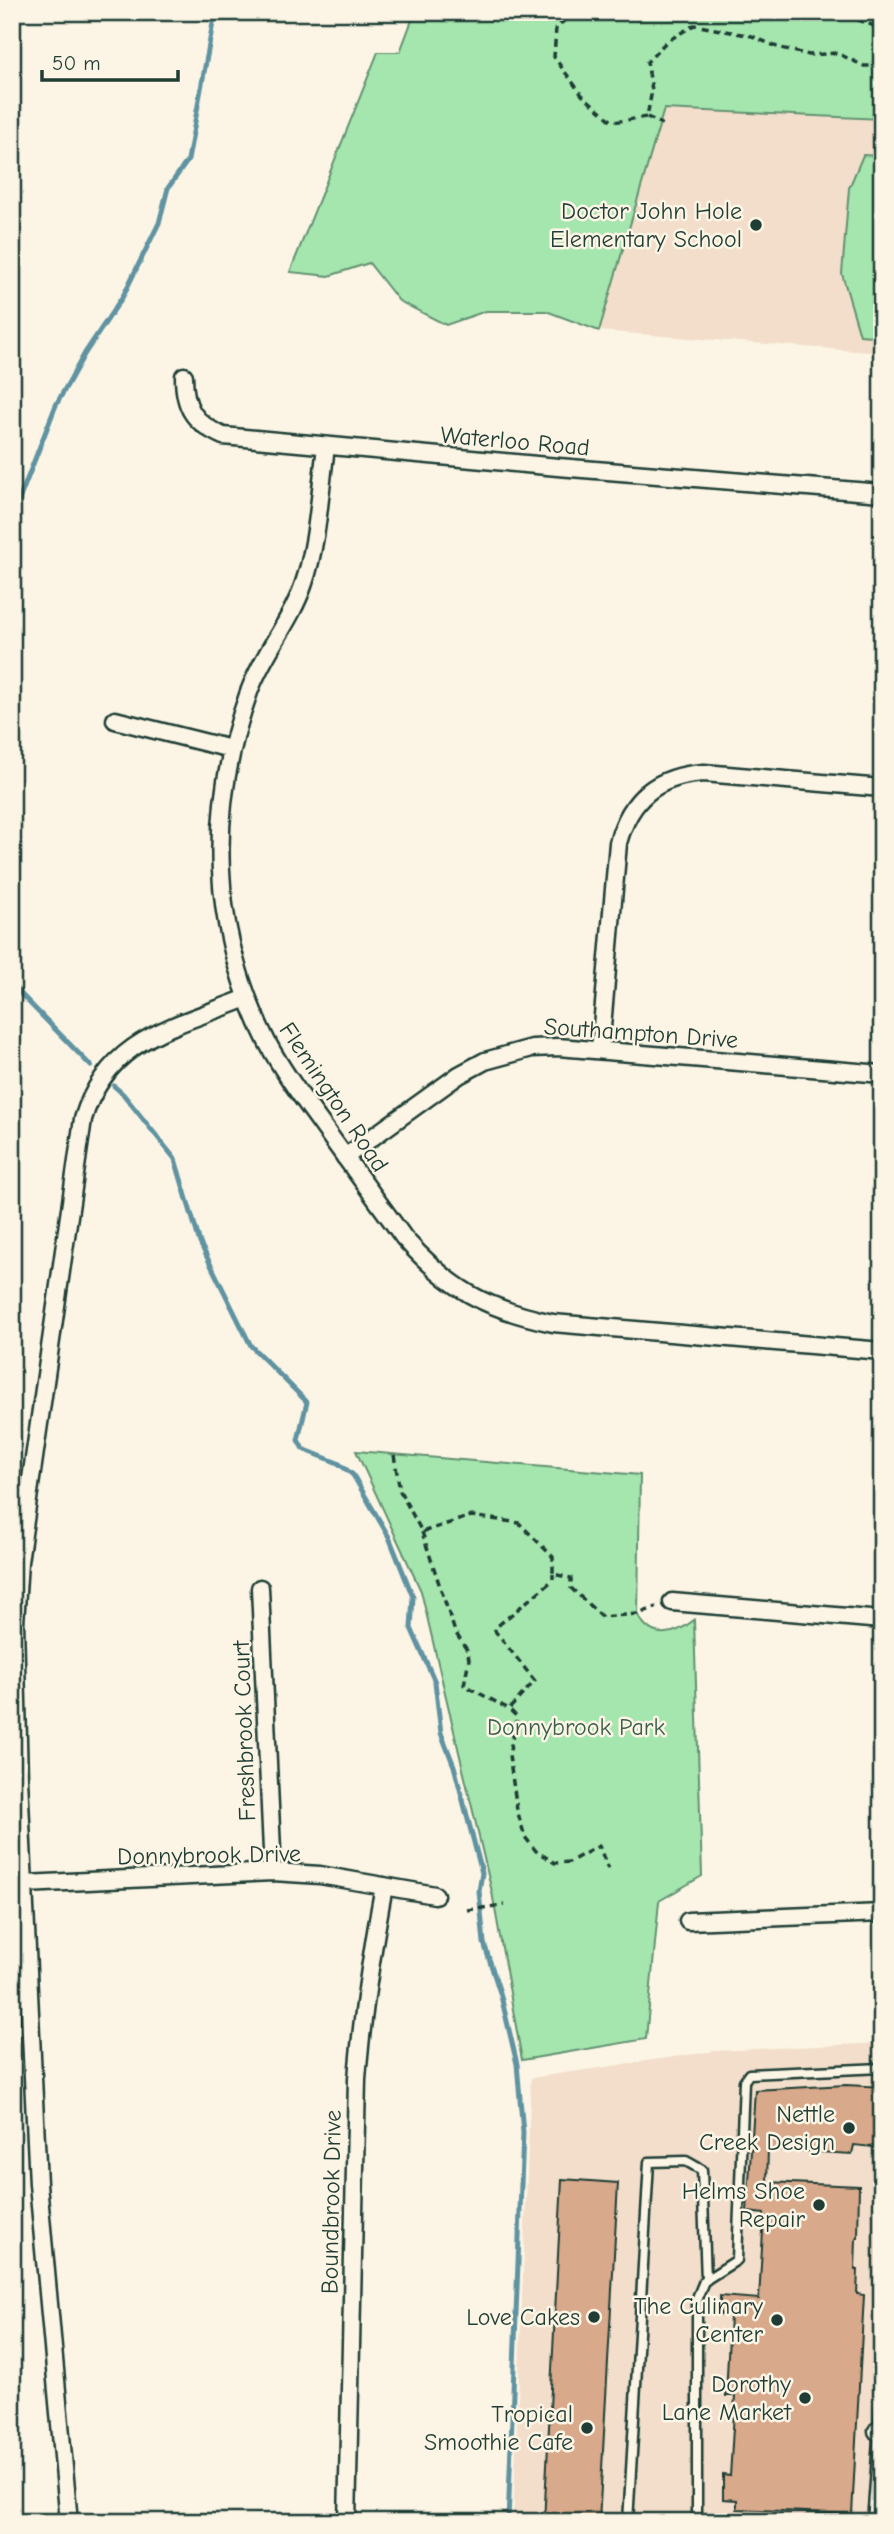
<svg xmlns="http://www.w3.org/2000/svg" width="894" height="2534" viewBox="0 0 894 2534" font-family="'Comic Neue',sans-serif">
<rect width="100%" height="100%" fill="#fcf5e5"/>
<filter id="ink" filterUnits="userSpaceOnUse"><feTurbulence type="fractalNoise" baseFrequency=".0143" numOctaves="2"/><feDisplacementMap in="SourceGraphic" scale="14" xChannelSelector="R" yChannelSelector="G"/><feConvolveMatrix kernelMatrix="1 2 1 2 8 2 1 2 1" color-interpolation-filters="sRGB"/></filter>
<g filter="url(#ink)">
<!-- built -->
<g fill="#f2deca">
<polygon points="664,109 882,119 882,353 599,331"/>
<polygon points="882,2043 882,2522 513,2522 531,2078 714,2051"/>
</g>
<!-- green -->
<g fill="#a5e5ae" stroke="#629171" stroke-width="2">
<polygon points="415,12 882,12 882,119 664,109 599,331 546,311 486,311 446,325 399,301 369,263 329,276 290,272 378,52 400,52"/>
<polygon points="863,155 882,156 882,337 860,335 842,274 849,188"/>
<path d="M356,1451L640,1475L638,1615C652,1641 674,1636 694,1620L702,1876L659,1901L646,2039L522,2060L492,1892L421,1591Z"/>
</g>
<g fill="none" stroke-linecap="round" stroke-linejoin="round">
<!-- stream -->
<g stroke="#6093a2" stroke-width="5">
<polyline points="12,518 56,405 85,353 123,296 159,223 168,188 188,160 215,12"/>
<polyline points="12,985 91,1066"/>
<polyline points="114,1086 123,1094 175,1159 200,1243 251,1346 307,1402 298,1440 303,1449 338,1463 353,1475 389,1537 413,1597 411,1628 435,1682 441,1733 454,1766 482,1873 479,1891 484,1943 501,1996 517,2064 523,2133 508,2522"/>
</g>
</g>
<!-- building -->
<g fill="#d9a98b" stroke="#1f3d34" stroke-width="2">
<polygon points="846,2085 882,2087 882,2148 854,2145 852,2154 768,2149 767,2182 859,2186 858,2238 856,2238 855,2270 858,2270 857,2294 864,2295 852,2514 737,2509 737,2500 723,2499 723,2475 730,2476 735,2396 726,2396 730,2315 720,2314 720,2296 759,2299 764,2214 747,2212 755,2090"/>
<polygon points="562,2179 618,2183 599,2522 544,2522"/>
</g>
<g fill="none" stroke-linecap="round" stroke-linejoin="round">
<defs>
<g id="service">
<polyline points="628,2522 649,2162 686,2161 702,2170 706,2280"/>
<polyline points="697,2522 697,2298 704,2281 737,2260 744,2081 749,2074 882,2068"/>
<polyline points="872,2522 882,2387"/>
</g>
<g id="minor">
<path d="M184,376C184,408 194,423 223,436L558,467L882,493"/>
<path d="M326,447C320,490 318,542 304,583C291,622 263,653 249,692C207,810 210,929 267,1042C282,1070 301,1096 320,1122C347,1160 376,1199 404,1238C450,1289 485,1309 553,1323L882,1351"/>
<polyline points="115,720 231,749"/>
<path d="M600,1050L618,843C630,798 657,776 704,773L882,788"/>
<polyline points="345,1157 459,1075 485,1061 532,1048 558,1047 882,1074"/>
<polyline points="260,1588 273,1872"/>
<polyline points="672,1602 882,1620"/>
<polyline points="25,1884 273,1872 320,1875 435,1895"/>
<polyline points="688,1921 882,1913"/>
<polyline points="877,2431 882,2431"/>
<path d="M69,2522L38,2184L19,1779L15,1623L19,1562L83,1119C108,1037 175,1027 247,998"/>
<path d="M347,2522L357,2079C362,2014 372,1951 384,1886"/>
</g>
</defs>
<!-- service casing -->
<use href="#service" stroke="#1f3d34" stroke-width="13"/>
<!-- minor casing -->
<use href="#minor" stroke="#1f3d34" stroke-width="21"/>
<!-- path -->
<g stroke="#1f3d34" stroke-width="3.5" stroke-dasharray="7 5" stroke-linecap="butt">
<polyline points="574,12 556,28 554,57 582,95 613,122 647,117 652,90 647,62 666,42 694,25 752,36 777,47 809,55 837,53 864,66 882,66"/>
<polyline points="849,12 853,18 882,29"/>
<polyline points="647,117 662,124"/>
<polyline points="394,1455 400,1491 422,1532 471,1516 519,1523 553,1557 553,1574 571,1578 571,1588 602,1617 638,1614 657,1607"/>
<polyline points="422,1532 455,1632 467,1650 469,1659 464,1685 509,1709 517,1717 509,1755 517,1810 525,1837 536,1851 555,1863 569,1862 599,1846 608,1869"/>
<polyline points="510,1708 535,1681 495,1631 495,1628 553,1580 553,1574"/>
<polyline points="467,1910 504,1905"/>
</g>
<!-- service -->
<use href="#service" stroke="#fcf5e5" stroke-width="8"/>
<!-- minor -->
<use href="#minor" stroke="#fcf5e5" stroke-width="16"/>
</g>
</g>
<!-- markers -->
<g fill="#1f3d34" stroke="#fcf5e5" stroke-width="2.5">
<circle cx="756" cy="225" r="7"/>
<circle cx="849" cy="2128" r="7"/>
<circle cx="819" cy="2205" r="7"/>
<circle cx="594" cy="2317" r="7"/>
<circle cx="777" cy="2320" r="7"/>
<circle cx="805" cy="2398" r="7"/>
<circle cx="587" cy="2428" r="7"/>
</g>
<g text-anchor="middle" dominant-baseline="central" stroke-width="5" stroke-linejoin="round" paint-order="stroke">
<!-- poi labels -->
<g font-size="24" fill="#1f3d34" stroke="#fcf5e5" text-anchor="end">
<text x="742" y="211">Doctor John Hole<tspan x="742" dy="28">Elementary School</tspan></text>
<text x="835" y="2114">Nettle<tspan x="835" dy="28">Creek Design</tspan></text>
<text x="805" y="2191">Helms Shoe<tspan x="805" dy="28">Repair</tspan></text>
<text x="763" y="2306">The Culinary<tspan x="763" dy="28">Center</tspan></text>
<text x="580" y="2317">Love Cakes</text>
<text x="791" y="2384">Dorothy<tspan x="791" dy="28">Lane Market</tspan></text>
<text x="573" y="2414">Tropical<tspan x="573" dy="28">Smoothie Cafe</tspan></text>
</g>
<!-- street labels -->
<g font-size="24" fill="#1f3d34" stroke="#fcf5e5">
<text transform="translate(515 441) rotate(5)">Waterloo Road</text>
<text transform="translate(641 1033) rotate(4)">Southampton Drive</text>
<text transform="translate(334 1097) rotate(56)">Flemington Road</text>
<text transform="translate(244 1731) rotate(-92)">Freshbrook Court</text>
<text transform="translate(209 1855) rotate(-1)">Donnybrook Drive</text>
<text transform="translate(331 2202) rotate(-89)">Boundbrook Drive</text>
</g>
<!-- park labels -->
<g font-size="24" fill="#3a5f4c" stroke="#fcf5e5">
<text x="576" y="1727">Donnybrook Park</text>
</g>
</g>
<!-- margin -->
<rect width="894" height="2534" fill="none" stroke="#fcf5e5" stroke-width="42"/>
<rect x="21" y="21" width="852" height="2492" fill="none" stroke="#1f3d34" stroke-width="2.5" filter="url(#ink)"/>
<!-- scale -->
<path d="M42 70v10h136v-10" fill="none" stroke="#1f3d34" stroke-width="3.5"/>
<text x="52" y="70" font-size="21" fill="#1f3d34" stroke="#fcf5e5" stroke-width="5" paint-order="stroke">50 m</text>
</svg>
